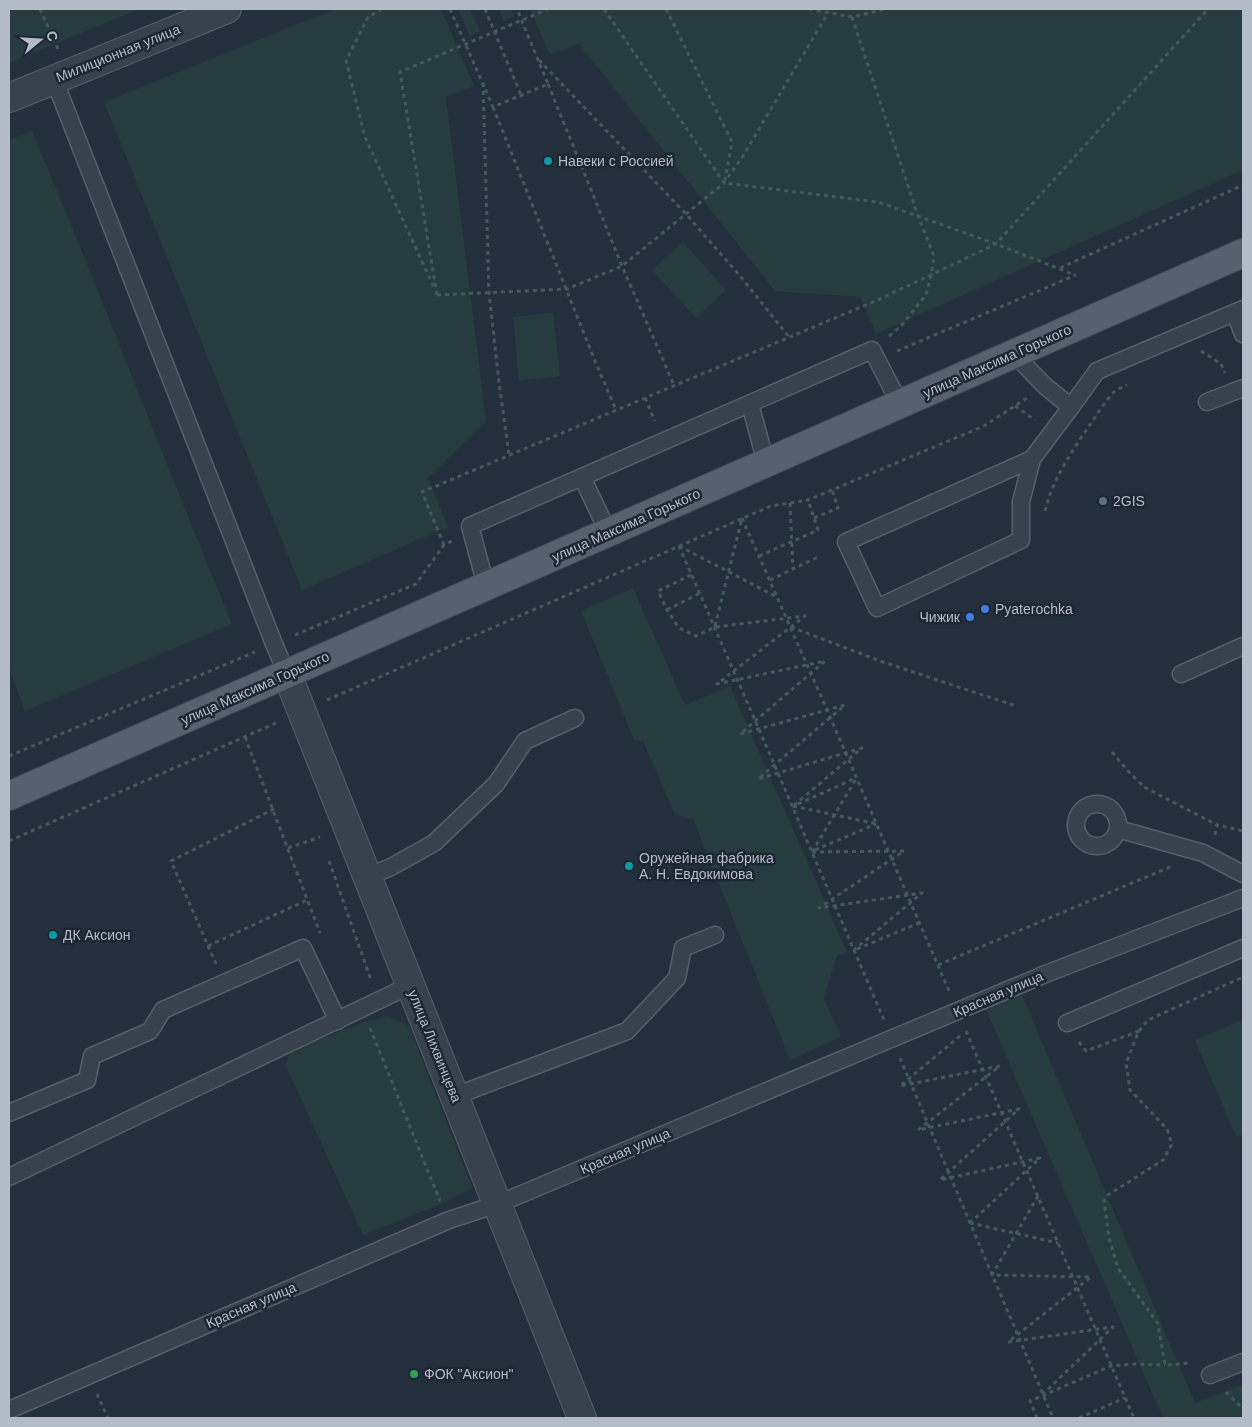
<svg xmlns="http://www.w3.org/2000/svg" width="1252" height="1427" viewBox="0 0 1252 1427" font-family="Helvetica,sans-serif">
<rect width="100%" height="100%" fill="#242f3e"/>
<!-- green -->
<g fill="#263c3f">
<polygon points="9,9 139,9 9,63"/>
<polygon points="335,9 441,9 474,86 446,97 486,421 428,478 448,527 302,590 104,102"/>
<polygon points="458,9 470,9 480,31 470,36"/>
<polygon points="499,9 511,9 514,16 504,21"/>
<polygon points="530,9 1243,9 1243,170 876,334 860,297 775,291 579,44 550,55"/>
<path d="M32,131C101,294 164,460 232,624L25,711L9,668V140Z"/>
<polygon points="683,242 726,290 696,318 652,270"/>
<polygon points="553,313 560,376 519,381 513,317"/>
<polygon points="633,588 685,705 730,686 847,952 837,956 824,998 841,1037 790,1060 693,819 675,815 643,741 634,740 581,611"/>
<polygon points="1022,995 1195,1403 1243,1384 1243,1418 1163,1418 986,1010"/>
<polygon points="388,1016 409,1026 472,1188 436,1206 363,1235 286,1066 290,1051 364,1022"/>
<polygon points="1240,1021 1243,1028 1243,1134 1236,1137 1195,1040"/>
</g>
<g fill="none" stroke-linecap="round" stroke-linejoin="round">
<defs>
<g id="lane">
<polyline points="54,79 274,644 287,674"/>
<polyline points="1235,313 1243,334"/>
<polyline points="1014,354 1045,386 1071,407 1097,371 1243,309"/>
<polyline points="1207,402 1243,388"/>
<polyline points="750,404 766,463"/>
<polyline points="1032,459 1021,502 1021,540 877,608 846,542 1032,459 1071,407"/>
<polyline points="582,477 608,532"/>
<polyline points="486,586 470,526 872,350 900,404"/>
<polyline points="1181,674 1243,646"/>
<circle cx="1097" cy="825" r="21"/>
<polyline points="1118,829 1203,853 1243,874"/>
<polyline points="367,877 391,867 434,843 496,784 525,741 575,718"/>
<polyline points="1067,1023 1243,948"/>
<polyline points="455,1096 627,1031 677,978 683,948 715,935"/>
<polyline points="9,1113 87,1080 92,1056 150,1031 163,1010 303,948 338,1021"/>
<polyline points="9,1177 411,985"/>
<polyline points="1210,1375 1243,1362"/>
<polyline points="9,1410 449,1220 498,1204 1048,973 1243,898"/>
</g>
<g id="street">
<polyline points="9,98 227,9"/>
<polyline points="287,674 582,1418"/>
</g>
<polyline id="primary" points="9,796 1243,253"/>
</defs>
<!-- lane casing -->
<use href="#lane" stroke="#565f6c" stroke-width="19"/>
<!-- street casing -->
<use href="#street" stroke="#565f6c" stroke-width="30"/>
<!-- primary casing -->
<use href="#primary" stroke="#414a57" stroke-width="30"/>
<!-- path -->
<g stroke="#44595c" stroke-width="3" stroke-dasharray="4 4" stroke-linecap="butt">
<polyline points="40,9 58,49"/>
<polyline points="382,9 368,17 346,61 365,137 435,290"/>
<polyline points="450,9 493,107 548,84 517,9"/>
<polyline points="485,9 521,95"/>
<polyline points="604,9 724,183 878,202 996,244 1075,275"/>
<polyline points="666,9 732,142 725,180"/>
<polyline points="809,9 852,17 886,9"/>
<polyline points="852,17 918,216 934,256 931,275 926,295 901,326 888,337"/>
<polyline points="539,60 686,214 741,277 789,337"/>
<polyline points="483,83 489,293 499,382 509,455"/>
<polyline points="548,84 622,266 674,385"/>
<polyline points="493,107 595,361 616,410"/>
<polyline points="1060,268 1243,185"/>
<polyline points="437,295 567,289 622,266 724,183 743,156 828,13"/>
<polyline points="437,295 400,72 548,9"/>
<polyline points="897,351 1076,275"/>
<polyline points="1201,351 1221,364 1225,373"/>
<polyline points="645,398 655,421"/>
<polyline points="1015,406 1035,420"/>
<polyline points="790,503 793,569"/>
<path d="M1045,511C1052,480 1071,453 1089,426C1096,416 1105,401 1114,392C1117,389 1123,387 1127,385"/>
<polyline points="742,518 827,710 949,991"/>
<polyline points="814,518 838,508 832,490"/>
<polyline points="444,545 422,492 880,299 996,244 1208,9"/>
<polyline points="679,546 778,773 884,1020"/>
<polyline points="679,546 777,597"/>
<polyline points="759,556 818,530 808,500"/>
<polyline points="691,575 658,591 667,610 679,628 696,636 715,627 805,616 717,684 825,661 740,734 845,705 758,779 862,748 793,806"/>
<polyline points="770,580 818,557"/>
<polyline points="667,610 700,593"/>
<polyline points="715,626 742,518"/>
<polyline points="791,627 880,661 1016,706"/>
<polyline points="295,635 416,584 444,545 452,541"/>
<polyline points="327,700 771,506 808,500 984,426 1027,398"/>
<polyline points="245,737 320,933"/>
<polyline points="1112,752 1128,771 1144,787 1217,825"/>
<polyline points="9,756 255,652"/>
<polyline points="798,804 856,778"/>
<polyline points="793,806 877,824"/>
<polyline points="1215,835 1217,825 1243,831"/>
<polyline points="9,841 276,723"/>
<polyline points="288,848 320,837"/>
<polyline points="815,850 876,824"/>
<polyline points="812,852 904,851 819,908 922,893 854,950"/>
<polyline points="812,852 856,779"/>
<polyline points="329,861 371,980"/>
<polyline points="208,946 307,900"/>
<polyline points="857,949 919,923"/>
<polyline points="216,964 171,861 274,809"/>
<polyline points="938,965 1170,867"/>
<polyline points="370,1028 440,1201"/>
<polyline points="966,1031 1134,1418"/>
<polyline points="1139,1031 1148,1020 1243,977"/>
<polyline points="960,1036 900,1086 1000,1066 918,1130 1019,1109 940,1180 1040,1158 970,1223"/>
<polyline points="1079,1042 1086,1051 1139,1031 1126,1063 1130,1090 1167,1129 1172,1144 1163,1160 1108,1195 1104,1201 1109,1238 1118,1268 1158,1324 1165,1365 1191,1363"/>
<polyline points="900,1058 1053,1418"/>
<polyline points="1038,1196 992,1275 1091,1277 1008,1342 1113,1327 1043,1394"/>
<polyline points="970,1223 1058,1243"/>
<polyline points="1226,1392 1243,1409"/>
<polyline points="97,1394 108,1418"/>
<polyline points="1037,1418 1030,1401 1111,1366 1134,1364 1165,1365"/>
<polyline points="1079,1418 1125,1398"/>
</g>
<!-- lane -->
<use href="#lane" stroke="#38414e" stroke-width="16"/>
<!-- street -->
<use href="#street" stroke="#38414e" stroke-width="28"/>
<!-- primary -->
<use href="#primary" stroke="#56606e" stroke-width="28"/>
</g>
<!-- markers -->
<g fill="#0f9aa8" stroke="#1d2633" stroke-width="2">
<circle cx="548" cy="161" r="5"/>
<circle cx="629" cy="866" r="5"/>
<circle cx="53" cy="935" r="5"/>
</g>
<circle fill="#5c6f8a" stroke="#1d2633" stroke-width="2" cx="1103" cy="501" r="5"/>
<g fill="#3f7fe0" stroke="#1d2633" stroke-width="2">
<circle cx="985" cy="609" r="5"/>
<circle cx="970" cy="617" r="5"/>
</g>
<circle fill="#2e9e5b" stroke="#1d2633" stroke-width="2" cx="414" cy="1374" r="5"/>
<g text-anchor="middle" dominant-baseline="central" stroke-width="5" stroke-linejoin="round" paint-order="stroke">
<!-- street labels -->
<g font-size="14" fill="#b4bcc9" stroke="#1d2633">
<text transform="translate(118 53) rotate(-22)">Милиционная улица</text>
<text transform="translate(997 361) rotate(-24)">улица Максима Горького</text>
<text transform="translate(626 525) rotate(-24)">улица Максима Горького</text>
<text transform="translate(255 688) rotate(-24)">улица Максима Горького</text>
<text transform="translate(998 994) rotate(-23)">Красная улица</text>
<text transform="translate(435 1046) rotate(68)">улица Лихвинцева</text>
<text transform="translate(625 1151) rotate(-23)">Красная улица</text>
<text transform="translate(251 1305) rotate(-23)">Красная улица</text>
</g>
<!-- poi labels -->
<g font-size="14" fill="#b4bcc9" stroke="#1d2633" text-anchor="start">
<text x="558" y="161">Навеки с Россией</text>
<text x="1113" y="501">2GIS</text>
<text x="995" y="609">Pyaterochka</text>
<text x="960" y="617" text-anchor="end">Чижик</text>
<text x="639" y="858">Оружейная фабрика<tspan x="639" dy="16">А. Н. Евдокимова</tspan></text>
<text x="63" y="935">ДК Аксион</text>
<text x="424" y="1374">ФОК "Аксион"</text>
</g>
</g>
<!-- border -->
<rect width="1252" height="1427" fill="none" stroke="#b4bcc9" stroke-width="20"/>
<!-- north arrow -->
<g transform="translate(40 40) rotate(72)" stroke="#1d2633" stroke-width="4" paint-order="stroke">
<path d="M0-4L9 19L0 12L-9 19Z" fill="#b4bcc9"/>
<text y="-8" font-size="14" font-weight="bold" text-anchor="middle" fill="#b4bcc9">С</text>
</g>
</svg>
